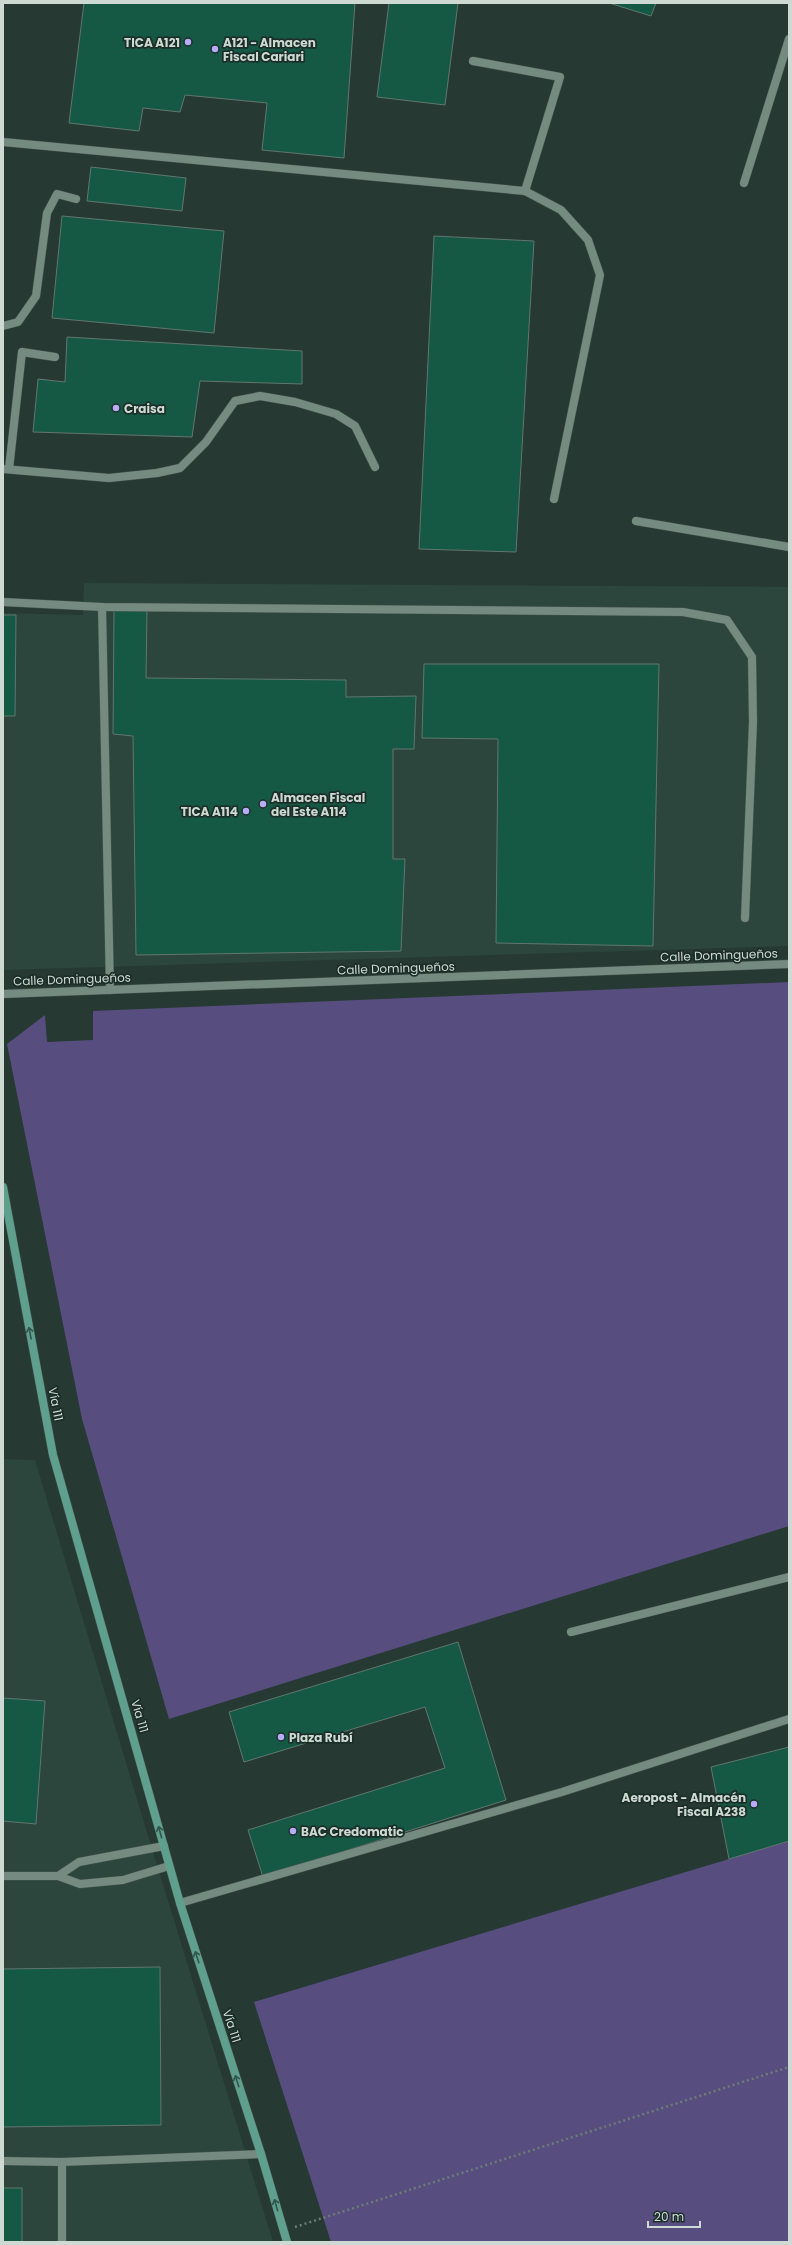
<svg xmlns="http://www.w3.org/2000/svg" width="792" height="2245" viewBox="0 0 792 2245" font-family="Poppins,sans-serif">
<rect width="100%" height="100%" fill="#263932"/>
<!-- built -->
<g fill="#2c463d">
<polygon points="84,583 789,587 789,946 3,970 3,613 83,615"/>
<polygon points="3,1459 35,1460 149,1839 273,2242 3,2242"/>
</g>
<!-- green -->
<g fill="#574e7f">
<polygon points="789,982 789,1526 169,1719 82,1419 7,1044 45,1015 47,1042 93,1040 93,1011"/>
<polygon points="789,1841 789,2242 331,2242 254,2002"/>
</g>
<!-- building -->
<g fill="#155945" stroke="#62766e">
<polygon points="84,3 355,3 344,158 262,150 267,103 185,95 180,112 143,108 139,131 69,123"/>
<polygon points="389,3 458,3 445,105 377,97"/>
<polygon points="609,3 656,3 651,16"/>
<polygon points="91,167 186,178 182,211 87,201"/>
<polygon points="62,216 224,231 214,333 52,318"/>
<polygon points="434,236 534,241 516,552 419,549"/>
<polygon points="67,337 302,351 302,384 200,381 192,437 33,432 38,379 65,382"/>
<polygon points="114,610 147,610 146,678 346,680 346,697 416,696 414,749 393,749 393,859 405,859 401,951 136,955 133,736 113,734"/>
<polygon points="3,615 16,615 15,716 3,716"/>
<polygon points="424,664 659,664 653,946 496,943 498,739 422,738"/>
<polygon points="458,1642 506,1800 263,1877 248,1830 445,1768 425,1707 244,1762 229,1712"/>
<polygon points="3,1698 45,1701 36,1824 3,1821"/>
<polygon points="789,1747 789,1841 729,1859 711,1767"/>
<polygon points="160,1967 161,2125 3,2127 3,1969"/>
<rect x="3" y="2188" width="19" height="54"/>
</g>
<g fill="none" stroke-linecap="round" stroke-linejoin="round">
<defs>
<g id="lane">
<polyline points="473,61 560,77 525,191"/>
<polyline points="3,142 525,191 561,210 588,240 600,275 554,499"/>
<polyline points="744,183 789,39"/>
<polyline points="3,326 18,322 36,296 47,213 57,194 76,199"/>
<polyline points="3,469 109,478 157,473 180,468 206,442 235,401 260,396 295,402 336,414 355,426 375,467"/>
<polyline points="9,469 22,352 55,357"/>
<polyline points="636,521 789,547"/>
<polyline points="3,602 102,607 683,612 727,620 752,657 753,722 745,918"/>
<polyline points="102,607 110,990"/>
<polyline points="571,1632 789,1577"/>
<polyline points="3,1876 58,1876 79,1862 164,1846"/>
<polyline points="58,1876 80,1884 123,1880 169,1866"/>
<polyline points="180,1903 562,1792 789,1719"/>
<polyline points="3,2161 62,2162 261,2154"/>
<polyline points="62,2162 62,2242"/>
</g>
<polyline id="street" points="3,994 789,964"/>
<polyline id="secondary" points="3,1187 53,1455 180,1903 261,2154 287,2242"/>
</defs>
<!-- lane casing -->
<use href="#lane" stroke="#44544e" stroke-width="9"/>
<!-- street casing -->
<use href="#street" stroke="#44544e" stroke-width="9"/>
<!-- secondary casing -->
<use href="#secondary" stroke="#44544e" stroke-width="9"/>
<!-- path -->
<polyline stroke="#6c7c76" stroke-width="2.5" stroke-dasharray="2 3" stroke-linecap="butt" points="295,2227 789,2067"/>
<!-- lane -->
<use href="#lane" stroke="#758a81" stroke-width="8"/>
<!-- street -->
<use href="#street" stroke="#758a81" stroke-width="8"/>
<!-- secondary -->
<use href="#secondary" stroke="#5fa08c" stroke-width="8"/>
</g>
<!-- one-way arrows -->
<defs><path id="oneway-shaft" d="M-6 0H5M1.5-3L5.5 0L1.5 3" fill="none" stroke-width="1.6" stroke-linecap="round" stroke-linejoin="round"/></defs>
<g stroke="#33564b">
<use href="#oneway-shaft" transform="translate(30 1333) rotate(-101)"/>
<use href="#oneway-shaft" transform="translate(160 1832) rotate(-105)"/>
<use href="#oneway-shaft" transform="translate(197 1957) rotate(-108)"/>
<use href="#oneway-shaft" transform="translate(237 2081) rotate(-108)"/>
<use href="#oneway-shaft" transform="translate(276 2205) rotate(-106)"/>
</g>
<!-- markers -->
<g fill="#b8abf7" stroke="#1c2e28" stroke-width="1.5">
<circle cx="188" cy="42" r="4"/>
<circle cx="215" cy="49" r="4"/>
<circle cx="116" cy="408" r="4"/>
<circle cx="263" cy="804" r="4"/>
<circle cx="246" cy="811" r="4"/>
<circle cx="281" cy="1737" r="4"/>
<circle cx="754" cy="1804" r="4"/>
<circle cx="293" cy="1831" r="4"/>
</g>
<g text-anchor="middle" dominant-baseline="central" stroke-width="3.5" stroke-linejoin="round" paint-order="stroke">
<!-- poi labels -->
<g font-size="12" font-weight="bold" fill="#ced9d4" stroke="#1c2e28" text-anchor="start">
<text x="180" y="42" text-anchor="end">TICA A121</text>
<text x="223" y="42">A121 - Almacen<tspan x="223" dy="14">Fiscal Cariari</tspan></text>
<text x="124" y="408">Craisa</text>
<text x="271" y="797">Almacen Fiscal<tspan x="271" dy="14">del Este A114</tspan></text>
<text x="238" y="811" text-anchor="end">TICA A114</text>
<text x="289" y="1737">Plaza Rubí</text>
<text x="746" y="1797" text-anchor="end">Aeropost - Almacén<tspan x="746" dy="14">Fiscal A238</tspan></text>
<text x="301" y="1831">BAC Credomatic</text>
</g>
<!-- street labels -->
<g font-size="12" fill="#ced9d4" stroke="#1c2e28">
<text transform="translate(719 955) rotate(-2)">Calle Domingueños</text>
<text transform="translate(396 968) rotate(-2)">Calle Domingueños</text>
<text transform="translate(72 979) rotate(-2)">Calle Domingueños</text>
<text transform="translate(56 1404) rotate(79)">Vía 111</text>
<text transform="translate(140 1716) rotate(74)">Vía 111</text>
<text transform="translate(232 2026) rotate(72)">Vía 111</text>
</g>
</g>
<!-- border -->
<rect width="792" height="2245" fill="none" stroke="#ced9d4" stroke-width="8"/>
<!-- scale -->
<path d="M648 2221v6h52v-6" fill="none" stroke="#ced9d4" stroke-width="2"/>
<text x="654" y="2221" font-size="12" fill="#ced9d4" stroke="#1c2e28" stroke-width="3" paint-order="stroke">20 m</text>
</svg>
